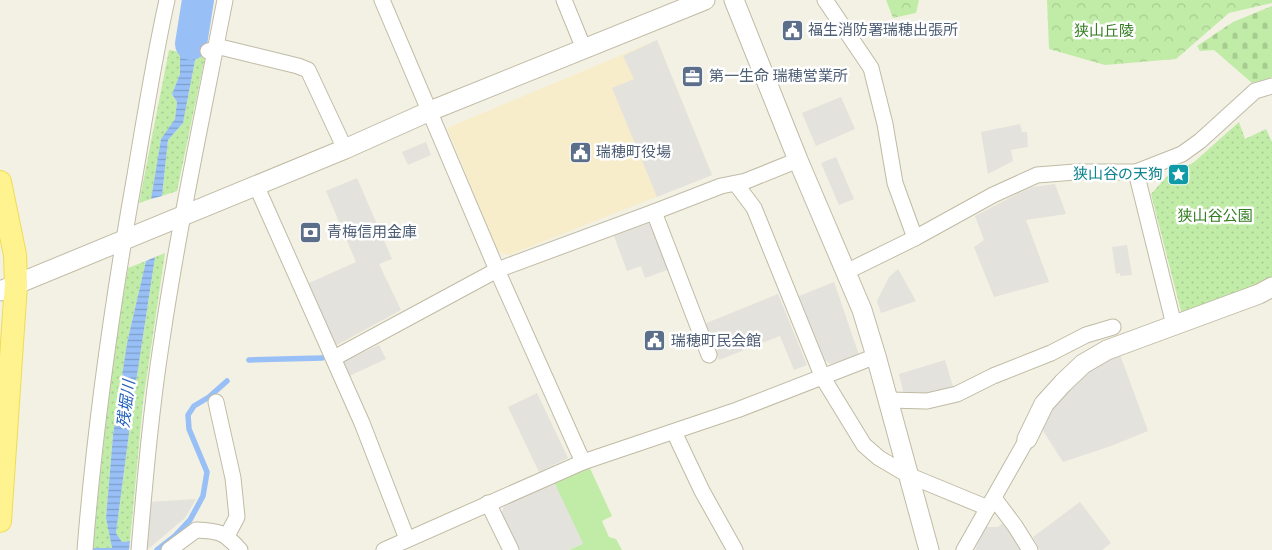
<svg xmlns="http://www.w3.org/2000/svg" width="1272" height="550" viewBox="0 0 1272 550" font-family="Roboto,'Noto Sans JP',sans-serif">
<defs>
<pattern id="grass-dots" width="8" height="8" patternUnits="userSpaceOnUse" patternTransform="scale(1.25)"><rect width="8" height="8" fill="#c1eca7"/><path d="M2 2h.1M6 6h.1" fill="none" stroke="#a7cc90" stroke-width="1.8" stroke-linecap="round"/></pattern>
<pattern id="forest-crowns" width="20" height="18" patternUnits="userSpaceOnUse" patternTransform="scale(1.25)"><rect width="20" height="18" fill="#c1eca7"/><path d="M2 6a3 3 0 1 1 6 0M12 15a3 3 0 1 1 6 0" fill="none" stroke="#a7cc90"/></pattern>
<pattern id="cemetery-stones" width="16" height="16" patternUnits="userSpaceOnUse" patternTransform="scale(1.25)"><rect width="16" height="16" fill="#c1eca7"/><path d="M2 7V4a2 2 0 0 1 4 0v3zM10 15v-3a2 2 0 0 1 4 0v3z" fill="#a7cc90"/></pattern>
<pattern id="water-rules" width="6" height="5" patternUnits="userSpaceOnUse" patternTransform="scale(1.25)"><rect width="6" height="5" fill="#98c0f7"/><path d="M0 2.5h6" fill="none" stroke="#7e9ec9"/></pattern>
</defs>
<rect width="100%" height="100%" fill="#f3f1e3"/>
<!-- commercial -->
<polygon fill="#f8edcb" points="657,40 712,175 509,255 498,252 447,128"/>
<!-- grass -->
<g fill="url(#grass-dots)">
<polygon points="169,50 180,52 180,74 172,94 177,102 175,119 161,140 151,199 139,203"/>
<polygon points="196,55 205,57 177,191 162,196 168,140 183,123"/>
<polygon points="1239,122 1245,139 1266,129 1272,142 1272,281 1182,315 1151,194 1170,173 1193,163"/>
<polygon points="165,253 143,402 130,541 122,542 116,533 133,402 155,257"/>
<path d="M146,261L127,343L113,435L106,518L112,548H93C102,454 112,361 128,268Z"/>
</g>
<!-- forest -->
<g fill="url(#forest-crowns)">
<polygon points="886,0 919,0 916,13 893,18"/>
<polygon points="1047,0 1272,0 1272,3 1229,13 1176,59 1105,65 1049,49"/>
</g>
<!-- cemetery -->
<polygon fill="url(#cemetery-stones)" points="1272,6 1272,77 1252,83 1214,50 1200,51 1197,46 1233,22"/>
<!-- garden -->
<polygon fill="#c1eca7" points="589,466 612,516 602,521 609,537 616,539 622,550 569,550 582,544 553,480"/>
<!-- parking -->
<g fill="#e3e2dc">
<polygon points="657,40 712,175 657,197 612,88 634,79 623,56"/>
<polygon points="841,97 855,129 816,146 802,113"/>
<polygon points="1020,124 1022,132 1027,132 1028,147 1011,150 1013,161 988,174 981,132"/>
<polygon points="426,142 431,155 408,165 402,152"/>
<polygon points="836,157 854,199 839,205 821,163"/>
<polygon points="357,178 392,259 379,264 401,310 335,346 309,283 356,262 326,191"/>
<polygon points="1055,184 1066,214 1026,220 1049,282 994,297 974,247 984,240 975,216 1015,195 1033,187"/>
<polygon points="653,222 670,269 645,278 641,266 627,271 614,236"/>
<polygon points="1127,245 1132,275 1120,276 1120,273 1116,274 1112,247"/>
<polygon points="898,269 916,301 881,313 877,301 889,277"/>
<polygon points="834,282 859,355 830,364 825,360 799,296"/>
<polygon points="778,294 807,365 794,370 780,336 719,360 704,324"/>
<polygon points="379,345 386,359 347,377 341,363"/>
<polygon points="1119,352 1148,431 1111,446 1063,462 1042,429 1056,404 1068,389 1095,366"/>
<polygon points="945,360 954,390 935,394 904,396 899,374"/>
<polygon points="537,393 568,458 539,472 508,407"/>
<polygon points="553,480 583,543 569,550 520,550 502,512 505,502"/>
<polygon points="196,499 185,518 147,550 145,550 149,502"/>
<polygon points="1080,502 1111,543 1102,550 1040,550 1033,537"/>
<polygon points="1005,521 1024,550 975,550 985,527 998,527"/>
</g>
<!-- water -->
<g fill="url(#water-rules)">
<polygon points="180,52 196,55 183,123 168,140 162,196 151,199 161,139 175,119 177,102 172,94 180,74"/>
<polygon points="155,257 133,402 116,533 122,542 130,541 129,550 93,550 93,548 112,548 106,518 113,435 127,343 146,261"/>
</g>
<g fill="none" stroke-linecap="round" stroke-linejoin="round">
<!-- stream -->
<g stroke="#98c0f7" stroke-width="5.5">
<polyline points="249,360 322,358"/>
<polyline points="157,550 175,536 190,520 203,496 207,472 189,429 188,415 194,406 209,397 227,381"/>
</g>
<!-- river -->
<polyline stroke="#98c0f7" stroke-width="32" points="191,44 198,0"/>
<defs>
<g id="minor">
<polyline points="382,0 497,270 583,462"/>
<polyline points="564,0 584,49"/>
<polyline points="825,0 871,68 885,124 895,183 915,238"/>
<polyline points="208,51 220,47 298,66 308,70 345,149"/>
<polyline points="1136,172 1174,325"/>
<polyline points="736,184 754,208 823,378 864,445 879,458 908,475 988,508"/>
<polyline points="256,185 362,423 407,539"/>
<polyline points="654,212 709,355"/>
<polyline points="846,272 915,238 993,195 1037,175 1075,172 1136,172 1182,154 1200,141 1255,91 1272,86"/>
<polyline points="334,358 497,270 654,212 721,186 746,181 798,160"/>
<polyline points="888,400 927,401 957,394 993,376 1051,353 1086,335 1113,327"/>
<polyline points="216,402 233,478 237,517 227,536"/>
<polyline points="674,432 702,491 735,550"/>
<polyline points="994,498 1015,526 1030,550"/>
<polyline points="488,503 511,550"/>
<path d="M85,550C95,424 113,299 135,175C145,116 154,58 167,0"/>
<path d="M139,550C145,480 151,409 162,339C179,225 203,113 225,0"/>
<path d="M169,550L196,530C220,531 224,532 240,550"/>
<polyline points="384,550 583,462 737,410 876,356"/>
<polyline points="964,550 1027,439"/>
</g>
<g id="tertiary">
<polyline points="734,0 798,160 862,310 876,356 929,550"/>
<polyline points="0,291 345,149 430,111 705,0"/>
<polyline points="1027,439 1044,404 1063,383 1083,364 1107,350 1259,294 1272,287"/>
</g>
<polyline id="primary" points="0,182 15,255 16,284 0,521"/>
</defs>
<!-- minor casing -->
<use href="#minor" stroke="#c0bba5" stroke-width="17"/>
<!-- tertiary casing -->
<use href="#tertiary" stroke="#c0bba5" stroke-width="21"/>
<!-- primary casing -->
<use href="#primary" stroke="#efdc55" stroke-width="24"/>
<!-- minor -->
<use href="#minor" stroke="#fff" stroke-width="15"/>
<!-- tertiary -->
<use href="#tertiary" stroke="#fff" stroke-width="19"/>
<!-- primary -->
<use href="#primary" stroke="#fff390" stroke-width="22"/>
</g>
<!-- icons -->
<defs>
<symbol id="civic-square" viewBox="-11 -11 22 22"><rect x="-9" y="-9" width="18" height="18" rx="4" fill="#5c6f8a" stroke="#fff"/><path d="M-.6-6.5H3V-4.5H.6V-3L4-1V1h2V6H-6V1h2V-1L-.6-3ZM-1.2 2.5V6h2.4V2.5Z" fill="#fff"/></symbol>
<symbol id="office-square" viewBox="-11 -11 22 22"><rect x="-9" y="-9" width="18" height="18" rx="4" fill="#5c6f8a" stroke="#fff"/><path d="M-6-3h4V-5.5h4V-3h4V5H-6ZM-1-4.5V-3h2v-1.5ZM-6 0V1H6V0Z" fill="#fff"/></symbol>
<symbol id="sight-square" viewBox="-11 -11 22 22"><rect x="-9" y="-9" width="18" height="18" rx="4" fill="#0f9aa8" stroke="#fff"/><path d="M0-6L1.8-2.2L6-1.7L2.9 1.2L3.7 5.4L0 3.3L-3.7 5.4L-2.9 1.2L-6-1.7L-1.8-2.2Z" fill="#fff"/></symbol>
<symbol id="bank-square" viewBox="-11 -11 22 22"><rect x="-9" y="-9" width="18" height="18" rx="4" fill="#5c6f8a" stroke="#fff"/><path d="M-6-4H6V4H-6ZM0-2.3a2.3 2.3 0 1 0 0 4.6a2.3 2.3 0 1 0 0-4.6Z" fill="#fff"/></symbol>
</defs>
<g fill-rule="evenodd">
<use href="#civic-square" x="780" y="18" width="25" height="25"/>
<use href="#office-square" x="680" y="64" width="25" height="25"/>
<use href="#civic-square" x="568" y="140" width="25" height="25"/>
<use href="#sight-square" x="1166" y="162" width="25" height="25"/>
<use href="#bank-square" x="298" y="220" width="25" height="25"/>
<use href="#civic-square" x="642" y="328" width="25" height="25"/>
</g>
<g text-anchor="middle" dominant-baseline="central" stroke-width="5" stroke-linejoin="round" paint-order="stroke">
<!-- service labels -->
<g font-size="15" fill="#4e5e75" stroke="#fff" text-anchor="start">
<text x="808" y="30">福生消防署瑞穂出張所</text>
<text x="709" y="76">第一生命 瑞穂営業所</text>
<text x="596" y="152">瑞穂町役場</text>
<text x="327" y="232">青梅信用金庫</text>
<text x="671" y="341">瑞穂町民会館</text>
</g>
<!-- park labels -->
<g font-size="15" fill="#347d21" stroke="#fff">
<text x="1104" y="31">狭山丘陵</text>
<text x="1215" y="216">狭山谷公園</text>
</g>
<!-- culture labels -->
<g font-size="15" fill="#0d838f" stroke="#fff" text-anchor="end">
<text x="1163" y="174">狭山谷の天狗</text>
</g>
<!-- water labels -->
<g font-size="16" font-style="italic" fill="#2260bc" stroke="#fff">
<text transform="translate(126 404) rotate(-83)">残堀川</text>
</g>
</g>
</svg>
